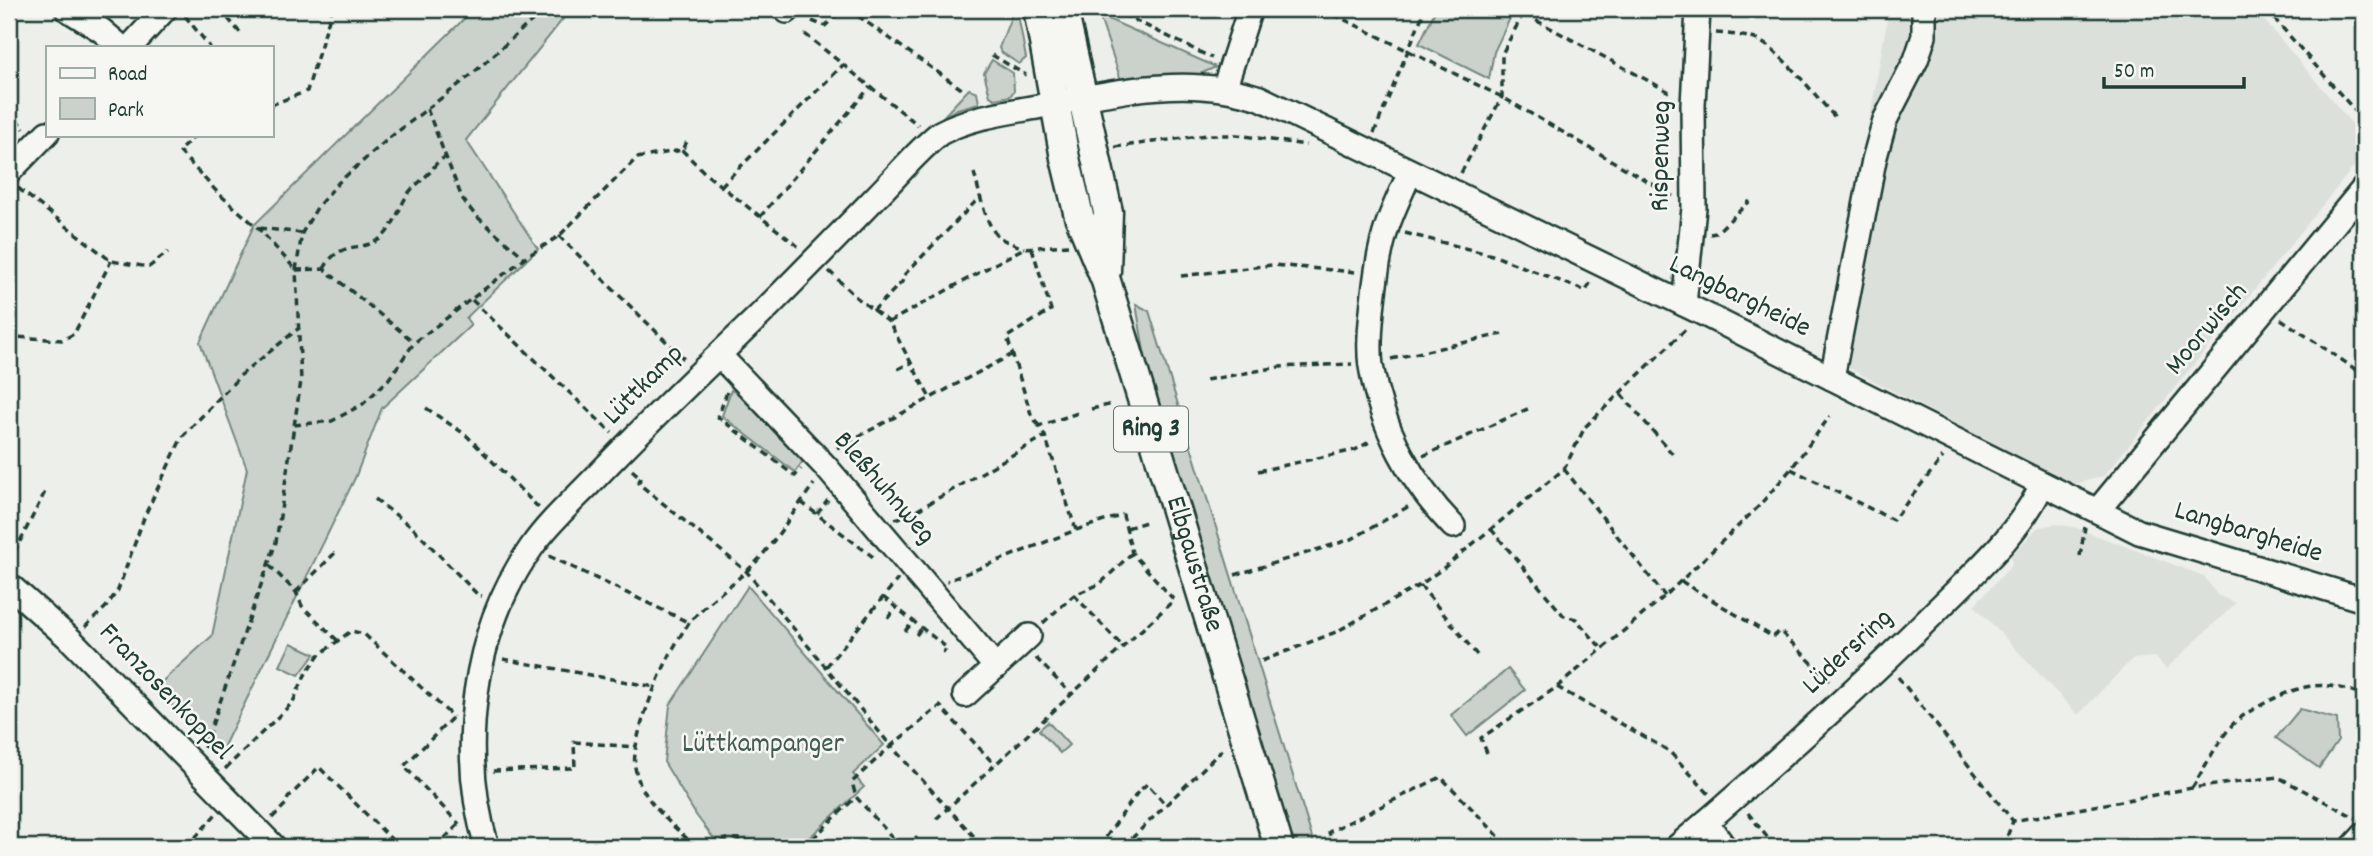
<svg xmlns="http://www.w3.org/2000/svg" width="2373" height="856" viewBox="0 0 2373 856" font-family="Dekko,sans-serif">
<rect width="100%" height="100%" fill="#edefea"/>
<filter id="ink" filterUnits="userSpaceOnUse"><feTurbulence type="fractalNoise" baseFrequency=".0143" numOctaves="2"/><feDisplacementMap in="SourceGraphic" scale="14" xChannelSelector="R" yChannelSelector="G"/><feConvolveMatrix kernelMatrix="1 2 1 2 8 2 1 2 1" color-interpolation-filters="sRGB"/></filter>
<g filter="url(#ink)">
<!-- built -->
<g fill="#dce0db">
<polygon points="1889,9 2255,9 2364,138 2364,154 2104,476 2072,485 1828,357"/>
<polygon points="2054,524 2074,527 2204,576 2217,595 2236,603 2166,669 2155,657 2132,659 2078,715 1974,605 2012,565 2011,556 2037,528"/>
</g>
<!-- green -->
<g fill="#cbd2cc" stroke="#758880" stroke-width="2">
<polygon points="474,9 571,9 466,140 538,249 466,318 471,325 382,408 355,478 220,754 155,688 212,636 247,469 200,342 254,225"/>
<polygon points="1014,9 1017,9 1026,58 1019,64 1001,52 999,48"/>
<polygon points="1436,9 1497,9 1511,16 1494,52 1489,79 1419,44"/>
<polygon points="1099,15 1216,67 1200,74 1121,80"/>
<polygon points="992,60 1013,73 1014,91 1010,96 995,99 990,96 984,73"/>
<polygon points="969,89 977,92 979,103 957,109 942,118"/>
<polygon points="1136,304 1149,311 1315,847 1293,847 1152,398"/>
<polygon points="731,390 739,394 803,461 795,472 722,416"/>
<polygon points="748,586 884,745 853,774 864,787 799,847 720,847 696,815 664,762 670,705"/>
<polygon points="291,643 315,654 299,675 280,666"/>
<polygon points="1508,669 1525,690 1467,736 1451,715"/>
<polygon points="2300,709 2337,719 2338,741 2319,768 2276,738"/>
<polygon points="1048,722 1069,745 1060,753 1039,730"/>
</g>
<g fill="none" stroke-linecap="round" stroke-linejoin="round">
<defs>
<g id="minor">
<polyline points="67,9 101,30 121,47"/>
<polyline points="787,11 789,9"/>
<polyline points="130,47 165,9"/>
<polyline points="1224,89 1250,9"/>
<polyline points="9,172 47,133"/>
<path d="M1410,172C1402,191 1393,209 1387,227C1379,251 1376,276 1373,301C1371,322 1368,345 1371,366C1381,427 1411,483 1453,526"/>
<polyline points="1684,304 1694,208 1693,105 1698,9"/>
<polyline points="719,355 826,467 996,667"/>
<polyline points="1832,378 1874,160 1885,120 1916,60 1924,36 1924,9"/>
<polyline points="2098,510 2364,188"/>
<polyline points="9,585 71,640 274,847"/>
<polyline points="965,695 1029,636"/>
<polyline points="1706,822 1724,847"/>
<path d="M487,847C458,752 472,631 531,548C549,522 574,500 595,478C649,421 705,368 761,314C800,275 838,236 876,197C897,176 916,152 940,133C970,117 1004,113 1037,107C1090,97 1148,83 1202,87C1222,88 1241,92 1260,98L1702,313L2139,532L2364,600"/>
<path d="M1677,847C1766,771 1854,693 1937,610C1976,571 2018,535 2042,485"/>
<polyline points="2353,847 2364,835"/>
</g>
<g id="major">
<path id="s1" d="M1038,9L1065,158L1079,216L1106,281L1279,847"/>
<polyline points="1063,9 1108,212 1106,271"/>
</g>
</defs>
<!-- minor casing -->
<use href="#minor" stroke="#1f3d34" stroke-width="28"/>
<!-- major casing -->
<use href="#major" stroke="#1f3d34" stroke-width="33"/>
<!-- path -->
<g stroke="#1f3d34" stroke-width="3.5" stroke-dasharray="7 5" stroke-linecap="butt">
<polyline points="220,9 242,35"/>
<polyline points="848,9 963,90"/>
<polyline points="934,9 935,19"/>
<polyline points="1112,9 1212,58"/>
<polyline points="1323,9 1502,97 1673,196"/>
<polyline points="1515,9 1673,94"/>
<polyline points="2266,9 2364,121"/>
<polyline points="185,16 210,47"/>
<polyline points="812,21 825,26 843,9"/>
<path d="M1716,33C1729,34 1742,35 1755,39C1779,48 1816,97 1835,117"/>
<polyline points="805,34 918,125"/>
<polyline points="992,55 1026,75"/>
<polyline points="271,105 307,91 332,9"/>
<polyline points="9,109 24,129"/>
<polyline points="427,109 462,198 475,215 525,258"/>
<polyline points="1374,133 1425,9"/>
<polyline points="196,135 179,151 218,193 258,228 296,270"/>
<polyline points="1115,147 1207,135 1237,135 1306,145"/>
<polyline points="682,150 707,175 799,247"/>
<path d="M974,173C979,189 985,225 998,236C1005,242 1016,245 1024,248"/>
<polyline points="1461,173 1502,97 1502,54 1523,14"/>
<polyline points="721,186 843,65"/>
<polyline points="18,188 111,261 149,267 168,252"/>
<polyline points="760,217 870,87"/>
<polyline points="259,228 302,233"/>
<polyline points="1405,233 1492,255 1586,291 1591,281"/>
<polyline points="1710,234 1716,233 1750,201"/>
<polyline points="559,236 684,359"/>
<polyline points="1032,248 1051,310 1007,337 1031,414 1039,426"/>
<path d="M324,269C341,235 367,257 387,232C396,221 400,206 408,194C413,186 421,182 427,175C435,168 435,161 446,157"/>
<polyline points="296,270 324,269 414,342"/>
<polyline points="829,271 857,298 889,322 930,398"/>
<polyline points="1181,276 1272,265 1356,272"/>
<polyline points="472,300 612,433"/>
<polyline points="873,311 902,282 905,274 981,196"/>
<polyline points="2281,319 2358,371 2364,365"/>
<polyline points="889,322 1024,248 1068,245"/>
<polyline points="9,333 14,337 62,340 74,334 111,261"/>
<polyline points="1391,359 1502,334"/>
<polyline points="898,369 912,362"/>
<polyline points="1206,380 1279,367 1352,364"/>
<polyline points="727,392 718,417 795,476 801,469"/>
<polyline points="1621,394 1675,457"/>
<polyline points="426,408 466,435 539,508"/>
<polyline points="1091,409 1113,404"/>
<polyline points="294,425 332,421 363,404 388,380 414,343 525,258 559,236 637,158 682,150 688,140"/>
<polyline points="837,448 1011,355"/>
<polyline points="1423,456 1532,407"/>
<polyline points="1564,469 1665,596"/>
<polyline points="1791,469 1893,520 1943,457"/>
<polyline points="632,470 641,478 638,483 746,571 891,746 940,706 995,765"/>
<polyline points="1258,471 1355,450 1373,440"/>
<polyline points="375,499 413,528 478,595 482,596"/>
<polyline points="801,502 877,560"/>
<polyline points="817,514 828,500"/>
<polyline points="895,519 909,515 1045,436"/>
<polyline points="1127,528 1149,521"/>
<polyline points="1491,529 1564,616 1576,619 1602,649"/>
<polyline points="1076,530 1045,436 1039,426 1081,412"/>
<polyline points="549,556 690,623"/>
<polyline points="2080,556 2085,527"/>
<polyline points="9,563 47,488"/>
<polyline points="269,565 296,592 302,606 337,640"/>
<polyline points="1235,575 1352,539 1411,505"/>
<polyline points="1681,581 1773,637 1780,631 1832,683"/>
<polyline points="1420,585 1477,655"/>
<polyline points="296,592 335,553"/>
<polyline points="1074,595 1123,647"/>
<polyline points="883,597 947,648 943,653"/>
<polyline points="888,618 896,607"/>
<polyline points="1043,623 1074,595 1100,584 1132,553"/>
<polyline points="85,627 106,607 118,590 145,515 182,437 241,375 299,328"/>
<polyline points="905,631 914,621"/>
<polyline points="916,635 922,628"/>
<polyline points="1036,658 1071,694"/>
<polyline points="503,659 655,687"/>
<polyline points="1262,661 1336,632 1420,585 1446,566 1564,469 1585,427 1688,327"/>
<polyline points="826,667 898,579"/>
<polyline points="1898,677 2013,821 2192,788 2278,777 2356,818"/>
<polyline points="1557,687 1669,751 1709,794"/>
<polyline points="452,718 404,766 459,824"/>
<polyline points="204,748 276,542 301,381 296,270 302,233 318,206 339,182 388,139 470,76 545,9"/>
<polyline points="1487,753 1481,738 1557,687 1665,596 1758,507 1791,469 1830,416"/>
<polyline points="225,769 293,702 305,675 318,656 351,631 364,634 453,717"/>
<polyline points="493,771 575,768 574,742 635,747"/>
<path d="M2192,788C2204,769 2218,741 2233,724C2241,716 2255,708 2265,703C2305,683 2322,680 2364,695"/>
<polyline points="1748,813 1775,847"/>
<polyline points="272,818 286,804 288,798 319,767 396,844 393,847"/>
<polyline points="936,819 1174,600 1132,553 1123,515 1076,530 947,581"/>
<polyline points="187,847 216,814"/>
<polyline points="436,847 460,823"/>
<path d="M696,847C674,826 640,800 635,767C630,735 669,649 689,623C708,600 736,583 757,561C778,538 795,509 814,484"/>
<polyline points="711,847 727,839 738,839 781,847"/>
<polyline points="804,847 856,797"/>
<polyline points="901,847 856,797 852,782 891,746 981,844 982,847"/>
<polyline points="907,847 917,837"/>
<polyline points="1099,847 1138,792 1147,784 1165,804"/>
<polyline points="1123,847 1222,750"/>
<polyline points="1319,847 1322,846"/>
<polyline points="1334,847 1329,832 1441,777 1509,847"/>
<polyline points="2003,847 2013,821"/>
</g>
<!-- minor -->
<use href="#minor" stroke="#f6f6f2" stroke-width="23"/>
<!-- major -->
<use href="#major" stroke="#f6f6f2" stroke-width="28"/>
</g>
</g>
<g text-anchor="middle" dominant-baseline="central" stroke-width="5" stroke-linejoin="round" paint-order="stroke">
<!-- shield labels -->
<rect fill="#f6f6f2" stroke="#60746d" stroke-width="2" x="1114" y="406.5" width="74" height="45" rx="5"/>
<g font-size="26" font-weight="bold" fill="#1f3d34">
<text x="1151" y="429">Ring 3</text>
</g>
<!-- street labels -->
<g font-size="28" fill="#1f3d34" stroke="#f6f6f2">
<text transform="translate(1663 156) rotate(-89)">Rispenweg</text>
<text transform="translate(1739 298) rotate(26)">Langbargheide</text>
<text transform="translate(2208 330) rotate(-50)">Moorwisch</text>
<text transform="translate(645 386) rotate(-45)">Lüttkamp</text>
<text transform="translate(883 489) rotate(49)">Bleßhuhnweg</text>
<text transform="translate(2248 534) rotate(17)">Langbargheide</text>
<text stroke="none"><textPath href="#s1" startOffset="578">Elbgaustraße</textPath></text>
<text transform="translate(1849 653) rotate(-43)">Lüdersring</text>
<text transform="translate(164 693) rotate(46)">Franzosenkoppel</text>
</g>
<!-- park labels -->
<g font-size="28" fill="#415b52" stroke="#f6f6f2">
<text x="763" y="746">Lüttkampanger</text>
</g>
</g>
<!-- margin -->
<rect width="2373" height="856" fill="none" stroke="#f6f6f2" stroke-width="35"/>
<rect x="18" y="18" width="2338" height="821" fill="none" stroke="#1f3d34" stroke-width="2.5" filter="url(#ink)"/>
<!-- legend -->
<rect x="46" y="46" width="228" height="91" fill="#f6f6f2" stroke="#a0aca6" stroke-width="2"/>
<rect x="60" y="68" width="35" height="10" fill="#f6f6f2" stroke="#a0aca6" stroke-width="2"/>
<text x="108" y="80" font-size="21" fill="#1f3d34">Road</text>
<rect x="60" y="98" width="35" height="21" fill="#cbd2cc" stroke="#a0aca6" stroke-width="2"/>
<text x="108" y="116" font-size="21" fill="#1f3d34">Park</text>
<!-- scale -->
<path d="M2104 77v10h140v-10" fill="none" stroke="#1f3d34" stroke-width="3.5"/>
<text x="2114" y="77" font-size="21" fill="#1f3d34" stroke="#f6f6f2" stroke-width="5" paint-order="stroke">50 m</text>
</svg>
